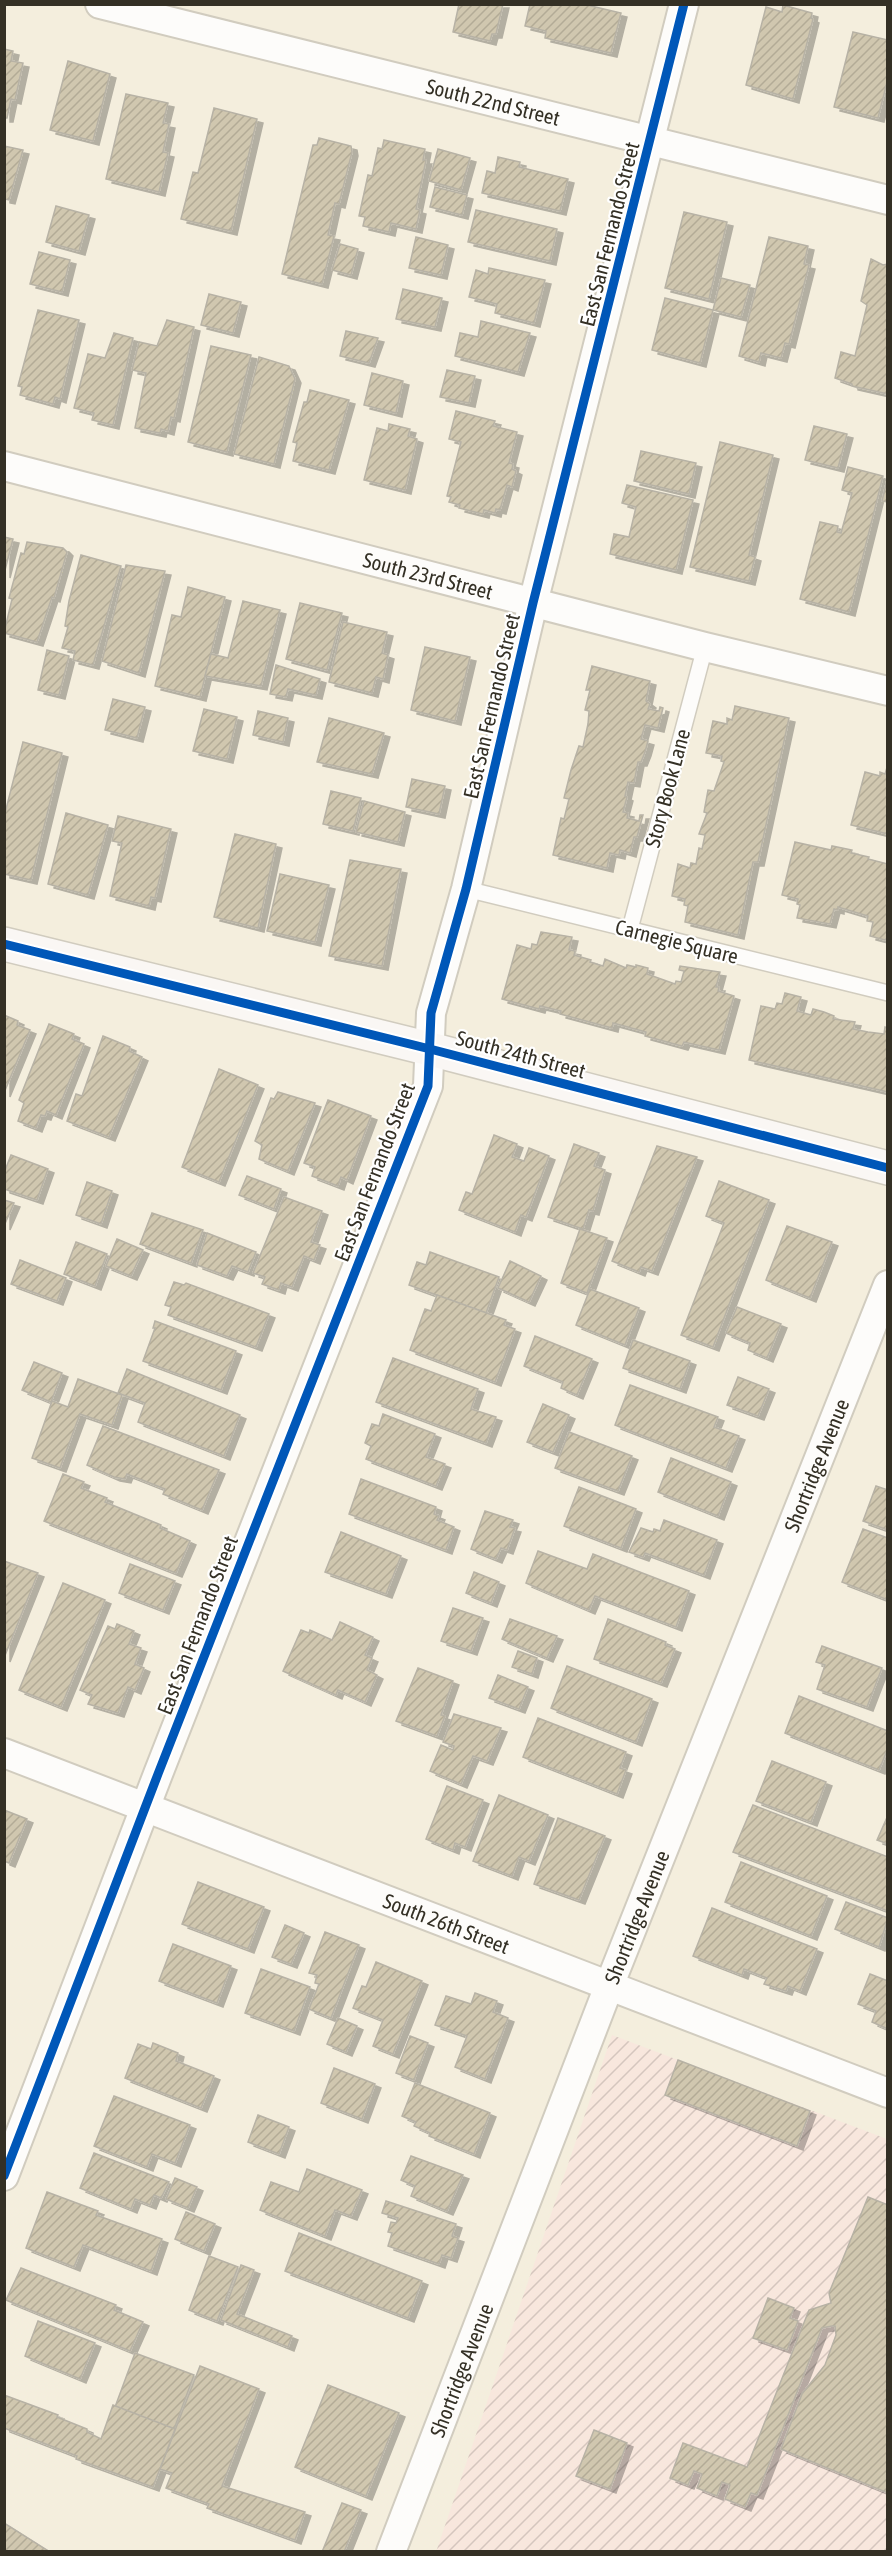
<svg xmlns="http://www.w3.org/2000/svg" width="892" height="2556" viewBox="0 0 892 2556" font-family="'Asap Condensed',sans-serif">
<defs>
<pattern id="industrial-furrows" width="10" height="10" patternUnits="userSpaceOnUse" patternTransform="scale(1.5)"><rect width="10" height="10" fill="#f8e7dd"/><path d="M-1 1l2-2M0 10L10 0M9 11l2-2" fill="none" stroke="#d5c6be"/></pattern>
<pattern id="building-hatch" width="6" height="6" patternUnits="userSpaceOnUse" patternTransform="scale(1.5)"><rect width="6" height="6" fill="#d0c7af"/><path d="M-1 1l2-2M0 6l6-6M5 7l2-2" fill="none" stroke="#b3ab96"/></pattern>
<filter id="shadow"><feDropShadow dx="6" dy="4" stdDeviation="0" flood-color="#0004"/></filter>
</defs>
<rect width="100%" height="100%" fill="#f4eedd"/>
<!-- industrial -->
<polygon fill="url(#industrial-furrows)" points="612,2035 887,2139 886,2551 436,2552"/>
<!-- building -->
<g fill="url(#building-hatch)" stroke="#b7b2a5" stroke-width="1.5" filter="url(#shadow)">
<polygon points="459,4 503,4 496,34 492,34 490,41 453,32"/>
<polygon points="530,4 583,4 621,13 611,53 545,38 546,31 525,26"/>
<polygon points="783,5 812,13 811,18 813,19 793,99 746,85 766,7 782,12"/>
<polygon points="853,32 888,40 888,78 878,118 834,107"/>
<polygon points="4,49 13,51 11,61 23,63 15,100 11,99 7,118 4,118"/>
<polygon points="68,61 110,74 93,141 50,130"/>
<polygon points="126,94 168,103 163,123 169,124 163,152 168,153 159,192 106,179"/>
<polygon points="214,108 257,119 231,231 181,219 193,172 198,173"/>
<polygon points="319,138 351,146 352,152 339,204 335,203 328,235 334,236 322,284 282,274 313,145 317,145"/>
<polygon points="384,140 425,149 423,160 426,160 416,209 420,210 416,229 391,223 389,232 363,226 365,217 359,216 368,175 372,176 378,148 382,149"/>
<polygon points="4,146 23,150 9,200 4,199"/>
<polygon points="438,149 470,158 461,190 429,181"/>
<polygon points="498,157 520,162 519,167 568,179 560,211 482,193 487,171 495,173"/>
<polygon points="435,187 467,195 462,215 430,207"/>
<polygon points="56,206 89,215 79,251 46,242"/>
<polygon points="476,210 557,229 550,261 468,242"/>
<polygon points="684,212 727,222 709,299 665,288"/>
<polygon points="416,237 448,245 441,275 409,268"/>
<polygon points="769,237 808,246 804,264 809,265 789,344 785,343 781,358 761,353 759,362 739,356"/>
<polygon points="340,244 358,249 351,275 332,270"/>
<polygon points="39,252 70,260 62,292 30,284"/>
<polygon points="871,259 883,265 888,264 888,394 852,386 852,384 835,378 841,352 855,356 867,305 861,301"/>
<polygon points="489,268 545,280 534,323 495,313 497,304 469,297 476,270 488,274"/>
<polygon points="721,278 750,285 741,317 713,310"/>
<polygon points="403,289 442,298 435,327 396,319"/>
<polygon points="209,294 241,302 233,333 201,325"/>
<polygon points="665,298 713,310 700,363 652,350"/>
<polygon points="38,310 79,320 60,399 55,397 53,404 20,395 22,387 18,386"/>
<polygon points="167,320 194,327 174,418 171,417 168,431 161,429 160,433 135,428 146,373 132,370 139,342 157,346"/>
<polygon points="481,321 530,333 518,372 455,356 460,333 478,337"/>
<polygon points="346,331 378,338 369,363 340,356"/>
<polygon points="114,333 133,338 113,425 92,420 94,413 74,408 88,354 105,358"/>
<polygon points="211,346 251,355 227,452 188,442"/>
<polygon points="259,357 289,366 295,379 274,464 234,454"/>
<polygon points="447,370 475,376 469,403 440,397"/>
<polygon points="372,373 403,381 396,413 364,405"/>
<polygon points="310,390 349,400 329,470 293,461 297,443 293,442 304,402 307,402"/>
<polygon points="456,411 495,421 493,426 517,432 509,463 513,464 512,469 516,471 512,487 507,485 500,510 496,509 495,513 484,510 483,514 459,508 460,505 449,502 451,497 447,496 461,442 449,439"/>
<polygon points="389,424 410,429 408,436 417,439 405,490 364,480 377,428 388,431"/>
<polygon points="814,426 847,434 838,468 805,460"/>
<polygon points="720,442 773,455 749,555 755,557 749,581 690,567"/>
<polygon points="641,451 696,463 689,494 634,481"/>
<polygon points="848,467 883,476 849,612 800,599 820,522 838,526 837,532 841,533 852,493 842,490"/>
<polygon points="888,476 888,502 882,501"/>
<polygon points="627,485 693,500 676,570 610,554 614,534 629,537 636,507 622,503"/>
<polygon points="4,537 13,539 4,574"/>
<polygon points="27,542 63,548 67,552 54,598 52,597 37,642 4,633 12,599 9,598 21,553 24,554"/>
<polygon points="81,555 121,566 93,665 73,660 75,651 62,648 68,627 65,626 69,601"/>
<polygon points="126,565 165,571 139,673 102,661"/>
<polygon points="188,587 225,597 200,697 155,686 172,615 181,617"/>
<polygon points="243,601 280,610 261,686 205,676 211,654 228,658"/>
<polygon points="300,603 342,613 327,670 286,659"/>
<polygon points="343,622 387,632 382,653 388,655 383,679 376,677 372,693 329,682"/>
<polygon points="425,647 470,657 455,721 411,710"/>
<polygon points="47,650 69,656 59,695 38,690"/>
<polygon points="276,665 320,679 316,695 288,689 286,697 270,694"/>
<polygon points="592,666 650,681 646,701 650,704 648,709 659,711 660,707 663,708 658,728 645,725 641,739 648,741 645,752 641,762 638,762 634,783 628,782 625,796 627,797 623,812 628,813 627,818 639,821 640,815 643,815 637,837 634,837 630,853 620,850 619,855 610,853 607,868 553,855 561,818 564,819 569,799 564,798 571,770 579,746 583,747 588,724 589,711 585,710 590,690 586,690"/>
<polygon points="113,699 145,707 137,738 105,730"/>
<polygon points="735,706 789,718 758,862 753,862 738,935 685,922 688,906 684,905 685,899 672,896 678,864 690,868 691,863 696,864 699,848 702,849 705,835 699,834 707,813 704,812 708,790 714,791 724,762 721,761 722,756 706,753 713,721 727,724 727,718 732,720"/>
<polygon points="204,709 237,717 227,759 193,751"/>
<polygon points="258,711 288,718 283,742 253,735"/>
<polygon points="329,718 384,733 372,774 317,762"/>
<polygon points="23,742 62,753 31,880 4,874 4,817"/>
<polygon points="888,764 888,834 851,825 865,772 880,776 880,772 885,774"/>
<polygon points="412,779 445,786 439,814 406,807"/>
<polygon points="331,791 361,798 353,831 323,824"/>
<polygon points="364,801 405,812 398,842 356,832"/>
<polygon points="66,813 108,825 88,895 48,884"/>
<polygon points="118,816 171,829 155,898 151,897 149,906 110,896 122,843 112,841"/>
<polygon points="235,834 276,844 258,928 214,917"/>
<polygon points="795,842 831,850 832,846 852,850 851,853 869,857 868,859 888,864 888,937 885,940 870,936 873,922 867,921 868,916 838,907 838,910 834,909 830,924 797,918 800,905 797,904 798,899 782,895"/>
<polygon points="350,860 401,869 382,966 329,956"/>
<polygon points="280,874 329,885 315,942 267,931"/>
<polygon points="541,932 572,937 569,950 575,951 574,955 591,960 590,962 603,966 605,959 626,968 627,965 636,967 636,965 648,968 647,974 675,984 676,981 681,982 684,971 679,970 680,966 720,972 716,987 719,987 718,991 734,996 719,1050 684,1042 682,1046 645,1036 646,1032 613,1023 612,1028 560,1014 561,1011 540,1006 539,1009 502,999 517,945 531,949 532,944 537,945"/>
<polygon points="785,993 801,997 797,1011 811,1015 813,1009 824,1012 834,1016 833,1019 855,1022 853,1029 868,1032 884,1034 885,1027 888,1028 888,1092 749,1060 761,1006 775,1009 777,1003 782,1004"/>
<polygon points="4,1015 18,1021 17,1025 30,1030 4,1093"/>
<polygon points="49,1024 74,1034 72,1039 84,1044 56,1115 47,1111 45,1116 41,1115 36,1128 18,1121 24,1103 19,1100"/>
<polygon points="103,1036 130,1047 129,1051 142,1057 109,1137 67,1121 76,1094 82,1096"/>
<polygon points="219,1069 258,1085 219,1182 182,1167"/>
<polygon points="278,1092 315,1103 288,1171 259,1159 262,1145 255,1141 271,1098 274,1099"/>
<polygon points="328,1100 371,1116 347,1180 341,1177 338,1186 312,1176 315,1167 304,1163"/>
<polygon points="494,1135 517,1144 512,1157 524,1161 529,1148 549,1156 526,1217 521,1215 515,1232 459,1210 466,1192 472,1194"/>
<polygon points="574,1144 599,1153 594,1166 605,1170 593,1211 589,1210 583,1229 548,1217"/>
<polygon points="657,1146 697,1157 652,1271 641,1267 639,1272 612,1261"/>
<polygon points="11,1155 48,1169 37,1200 4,1189 4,1173"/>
<polygon points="247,1176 281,1189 274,1209 239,1195"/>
<polygon points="719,1181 769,1200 713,1347 681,1335 724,1223 706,1216"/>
<polygon points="87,1182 112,1191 101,1224 76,1215"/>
<polygon points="284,1197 322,1211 311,1242 320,1245 314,1260 304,1256 292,1287 281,1283 279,1290 262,1284 265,1277 253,1273"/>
<polygon points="4,1200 14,1203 4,1226"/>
<polygon points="152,1213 203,1230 191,1263 140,1244"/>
<polygon points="787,1226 832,1242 810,1298 766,1280"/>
<polygon points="580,1229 607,1238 587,1293 561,1283"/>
<polygon points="207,1233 256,1252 248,1272 232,1266 227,1276 197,1265"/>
<polygon points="117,1239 143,1250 131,1276 106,1266"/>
<polygon points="76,1242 107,1254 95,1286 64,1274"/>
<polygon points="430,1252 499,1277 486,1313 409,1285 417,1262 426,1265"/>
<polygon points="20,1260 66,1278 57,1301 11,1284"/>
<polygon points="510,1261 541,1276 529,1302 498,1288"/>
<polygon points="174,1282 184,1285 186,1283 269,1314 256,1347 168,1315 171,1307 165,1305"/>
<polygon points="590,1289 639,1308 625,1345 576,1325"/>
<polygon points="437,1295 506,1320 504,1325 515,1329 495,1382 410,1350 425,1309 431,1311"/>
<polygon points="737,1307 781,1324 767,1358 748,1350 750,1343 726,1333"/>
<polygon points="155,1321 236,1351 221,1390 143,1361 155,1328 153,1328"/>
<polygon points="535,1336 592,1359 577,1395 561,1388 563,1382 524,1366"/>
<polygon points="633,1340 690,1361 680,1389 623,1368"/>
<polygon points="393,1358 478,1389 471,1409 496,1417 486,1443 376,1402"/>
<polygon points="34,1362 62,1373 51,1402 22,1390"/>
<polygon points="127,1369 240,1415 224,1456 138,1422 145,1403 118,1393"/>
<polygon points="738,1377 769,1389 758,1416 727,1405"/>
<polygon points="78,1379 122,1395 112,1425 80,1414 60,1468 32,1458 52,1401 68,1407"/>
<polygon points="630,1385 718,1417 714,1427 739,1436 726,1468 615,1425"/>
<polygon points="543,1404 569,1415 553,1452 527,1442"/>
<polygon points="383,1414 435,1434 426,1457 445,1464 436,1486 366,1459 371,1446 365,1443 372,1424 379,1426"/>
<polygon points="103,1426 219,1470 202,1510 163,1494 165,1489 127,1474 125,1479 114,1477 87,1465"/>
<polygon points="569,1432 632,1456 618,1491 555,1468"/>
<polygon points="671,1458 731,1482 718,1516 658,1492"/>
<polygon points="63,1474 84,1482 81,1488 107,1498 105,1502 161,1525 160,1528 190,1541 176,1573 44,1521"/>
<polygon points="361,1479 436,1507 434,1514 439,1516 437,1520 454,1527 446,1550 349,1514"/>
<polygon points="876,1486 888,1490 888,1530 863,1521"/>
<polygon points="579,1487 636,1509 621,1548 564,1526"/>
<polygon points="485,1511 513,1520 510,1527 515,1528 507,1550 501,1548 496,1559 471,1549"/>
<polygon points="664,1520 717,1540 704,1575 645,1553 643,1557 629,1552 641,1528 653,1532 654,1529 660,1531"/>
<polygon points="863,1529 888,1538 888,1600 842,1582"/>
<polygon points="341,1532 401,1556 386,1594 325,1572"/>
<polygon points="538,1551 587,1569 593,1554 689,1591 676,1627 595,1596 589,1610 526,1583"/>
<polygon points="4,1561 38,1573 4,1658"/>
<polygon points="130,1564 175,1581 163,1610 119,1593"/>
<polygon points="474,1572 499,1582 491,1603 466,1593"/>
<polygon points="63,1583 105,1600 61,1707 19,1690"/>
<polygon points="453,1608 483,1618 471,1651 441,1641"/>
<polygon points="510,1619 557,1636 547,1658 502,1639"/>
<polygon points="608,1619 666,1642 665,1645 675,1649 661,1683 594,1659"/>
<polygon points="340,1622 373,1637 365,1655 372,1658 367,1670 377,1675 365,1702 338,1690 336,1695 283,1671 301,1630 309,1633 310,1630 332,1640"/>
<polygon points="117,1624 134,1631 129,1644 141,1648 135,1664 144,1668 135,1690 128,1687 118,1713 88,1704 92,1695 80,1690 108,1626 115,1629"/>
<polygon points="822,1646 882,1668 867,1707 817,1689 825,1665 816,1662"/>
<polygon points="518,1651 537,1658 532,1674 512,1667"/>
<polygon points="567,1666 652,1699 636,1742 551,1708"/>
<polygon points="418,1668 453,1681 441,1715 445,1716 437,1736 396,1721"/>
<polygon points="498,1675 528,1687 519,1709 489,1698"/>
<polygon points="799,1696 888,1731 888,1748 879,1770 785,1733"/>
<polygon points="454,1714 501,1728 487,1761 473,1756 461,1784 430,1771 441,1745 453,1750 454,1746 443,1742"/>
<polygon points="538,1718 626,1752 620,1768 626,1770 617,1794 523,1757"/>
<polygon points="772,1761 826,1782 811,1822 756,1801"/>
<polygon points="447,1786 483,1800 465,1847 455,1843 453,1850 426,1839"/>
<polygon points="499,1795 548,1815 529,1861 519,1857 512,1876 473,1861"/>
<polygon points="753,1805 888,1857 888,1911 733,1852"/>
<polygon points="4,1810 27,1819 9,1863 4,1861"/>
<polygon points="888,1815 888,1844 877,1840"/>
<polygon points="558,1818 605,1836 579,1900 534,1884"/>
<polygon points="741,1862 827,1896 811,1936 725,1902"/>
<polygon points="198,1882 264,1907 248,1949 182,1924"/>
<polygon points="846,1902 888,1918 879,1947 835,1929"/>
<polygon points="712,1908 817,1949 800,1991 788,1986 786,1991 764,1984 767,1978 744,1969 742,1975 693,1956"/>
<polygon points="285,1925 304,1933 291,1964 272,1957"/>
<polygon points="325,1932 359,1945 331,2018 309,2009 319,1984 315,1983 317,1975 309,1973"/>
<polygon points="173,1944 231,1966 217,2003 159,1981"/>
<polygon points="376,1962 422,1981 393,2054 373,2046 383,2020 353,2008 362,1986 366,1987"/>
<polygon points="261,1969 310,1987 294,2031 245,2013"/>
<polygon points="870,1974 888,1981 888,2029 872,2022 876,2011 858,2004"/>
<polygon points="475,1993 497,2001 493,2012 508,2018 485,2079 455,2067 467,2036 435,2025 446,1996 471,2004"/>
<polygon points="338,2018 357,2026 346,2052 327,2044"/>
<polygon points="410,2036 428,2043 414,2080 396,2073"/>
<polygon points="153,2043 178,2053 176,2061 214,2076 201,2108 125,2078 138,2044 151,2049"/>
<polygon points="678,2060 810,2111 797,2146 665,2095"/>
<polygon points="334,2068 375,2084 362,2119 321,2103"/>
<polygon points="415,2083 490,2113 474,2154 429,2136 430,2133 414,2126 416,2122 402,2116"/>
<polygon points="114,2096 190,2125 175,2163 152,2154 147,2167 94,2146"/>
<polygon points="258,2115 289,2127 279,2154 248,2142"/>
<polygon points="94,2153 169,2182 161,2198 154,2195 150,2205 135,2199 131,2209 80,2188"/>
<polygon points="411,2156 463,2175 447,2211 411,2196 415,2186 401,2180"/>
<polygon points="307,2169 362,2190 351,2216 335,2210 325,2236 260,2210 271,2182 299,2192"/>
<polygon points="175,2178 197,2187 188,2208 166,2199"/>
<polygon points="47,2192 98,2211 96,2215 162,2239 151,2271 83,2245 74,2267 26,2248"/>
<polygon points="868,2197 888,2205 888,2493 781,2449 802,2394 825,2365 836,2335 835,2326 832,2326 822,2328 757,2495 751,2493 745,2507 725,2499 730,2485 722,2482 717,2496 697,2488 702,2474 694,2471 688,2485 670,2478 683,2443 747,2467 809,2310 831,2303 829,2293"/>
<polygon points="386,2201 456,2224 452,2236 458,2238 451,2258 442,2255 439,2264 388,2246 392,2233 388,2232 391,2222 396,2223 398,2218 382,2213"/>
<polygon points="186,2212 215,2224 204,2251 175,2239"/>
<polygon points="299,2233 422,2281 408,2318 285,2271"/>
<polygon points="209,2256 238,2267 217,2321 189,2310"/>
<polygon points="241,2265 254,2270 237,2314 292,2336 288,2347 221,2320"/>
<polygon points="21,2268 116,2305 114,2310 143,2322 130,2351 6,2300"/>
<polygon points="768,2298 794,2308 790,2318 798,2321 787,2350 753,2338"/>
<polygon points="38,2321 95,2343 80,2379 25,2356"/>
<polygon points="135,2353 194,2375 174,2429 115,2407"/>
<polygon points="200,2366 259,2389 222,2486 305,2512 295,2540 207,2508 209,2504 166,2488 172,2473 160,2469"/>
<polygon points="328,2385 399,2413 366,2496 295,2467"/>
<polygon points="4,2395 58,2415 57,2417 87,2429 87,2432 101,2439 113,2405 175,2429 153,2487 76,2459 77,2456 4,2428"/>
<polygon points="594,2430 627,2443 610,2489 576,2476"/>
<polygon points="342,2503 361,2510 344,2552 322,2552"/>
<polygon points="4,2523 50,2552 4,2552"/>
</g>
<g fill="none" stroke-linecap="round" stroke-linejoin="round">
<defs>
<g id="lane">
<polyline points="466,889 888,993"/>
<polyline points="630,929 705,647"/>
</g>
<g id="street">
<path id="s1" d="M100,4L888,200"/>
<path id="s2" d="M4,466L705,647L888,691"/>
<path id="s3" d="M4,1753L888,2093"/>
<polyline points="4,2176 158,1774 428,1086 431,1013 466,889 533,603 684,4"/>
<path id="s4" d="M391,2552L609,1986L888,1285"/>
</g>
<polyline id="secondary" points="4,944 430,1049 888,1168"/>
</defs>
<!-- lane casing -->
<use href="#lane" stroke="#d1ccbf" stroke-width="18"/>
<!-- street casing -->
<use href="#street" stroke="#d1ccbf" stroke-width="32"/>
<!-- secondary casing -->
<use href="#secondary" stroke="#d1ccbf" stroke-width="36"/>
<!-- lane -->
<use href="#lane" stroke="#fdfcfa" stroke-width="15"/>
<!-- street -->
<use href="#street" stroke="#fdfcfa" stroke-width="28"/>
<!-- secondary -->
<use href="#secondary" stroke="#faf7f4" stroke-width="33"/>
<defs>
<g id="cycleway">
<polyline points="4,944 430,1049 888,1168"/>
<polyline points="4,2176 158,1774 428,1086 431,1013 466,889 533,603 684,4"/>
</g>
</defs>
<!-- cycleway casing -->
<use href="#cycleway" stroke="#fff" stroke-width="13"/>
<!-- cycleway -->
<use href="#cycleway" stroke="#0057b8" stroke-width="9"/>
</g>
<g text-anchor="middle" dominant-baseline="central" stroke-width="4.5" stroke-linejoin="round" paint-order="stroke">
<!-- street labels -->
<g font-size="21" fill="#343025" stroke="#fff">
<text stroke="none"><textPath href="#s1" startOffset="405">South 22nd Street</textPath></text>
<text transform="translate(609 234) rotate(-76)">East San Fernando Street</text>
<text stroke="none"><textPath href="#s2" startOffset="438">South 23rd Street</textPath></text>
<text transform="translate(491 706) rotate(-77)">East San Fernando Street</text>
<text transform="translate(667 788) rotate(-75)">Story Book Lane</text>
<text transform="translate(677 941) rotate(14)">Carnegie Square</text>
<text transform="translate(521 1054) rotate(15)">South 24th Street</text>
<text transform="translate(374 1172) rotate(-69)">East San Fernando Street</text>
<text stroke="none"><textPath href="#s4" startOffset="1167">Shortridge Avenue</textPath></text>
<text transform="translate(197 1625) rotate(-69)">East San Fernando Street</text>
<text stroke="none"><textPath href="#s4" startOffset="681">Shortridge Avenue</textPath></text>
<text stroke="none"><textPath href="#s3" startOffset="474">South 26th Street</textPath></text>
<text stroke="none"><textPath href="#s4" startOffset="195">Shortridge Avenue</textPath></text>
</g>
</g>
<!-- border -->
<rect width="892" height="2556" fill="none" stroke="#343025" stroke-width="12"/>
</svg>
